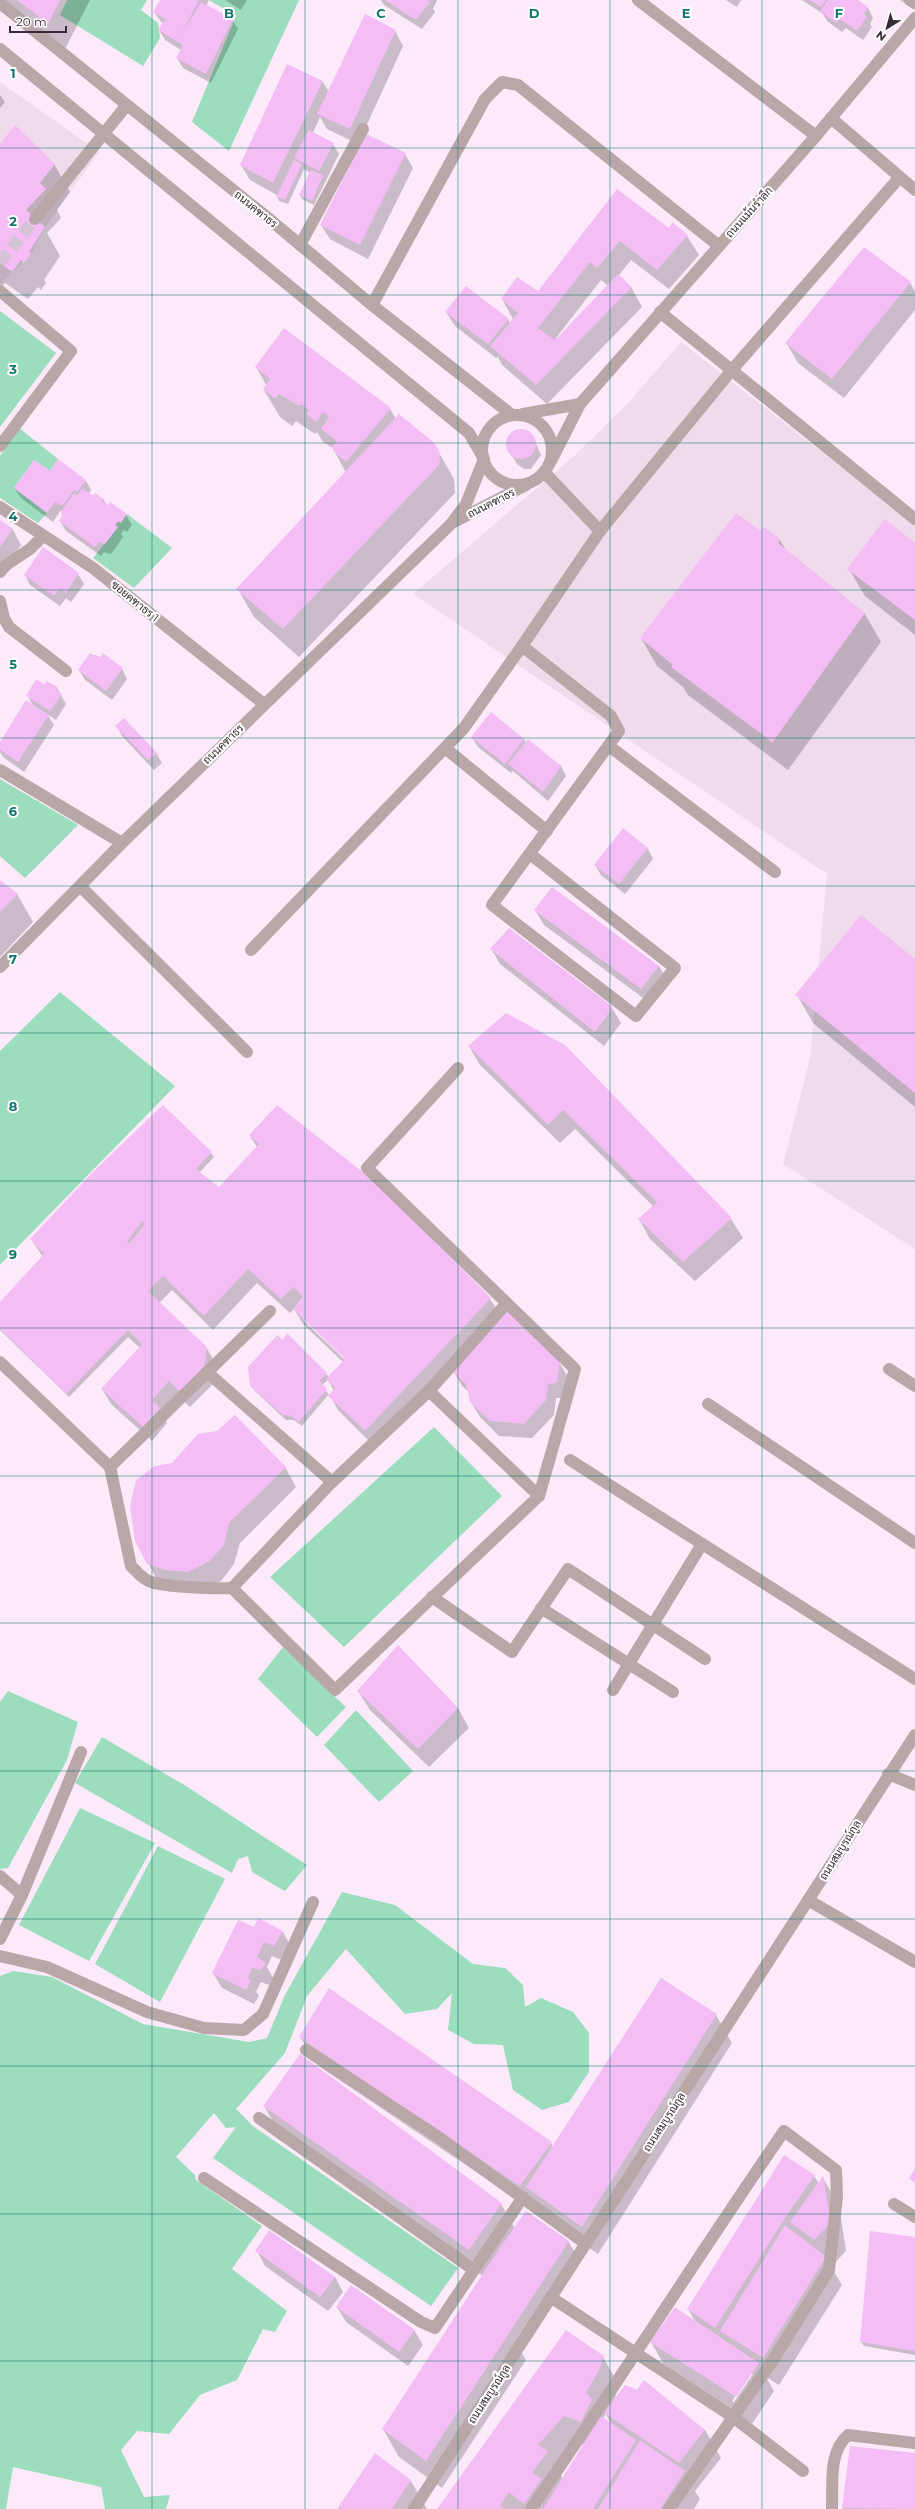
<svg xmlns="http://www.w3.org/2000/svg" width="915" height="2509" viewBox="0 0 915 2509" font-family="Montserrat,Sarabun,sans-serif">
<rect width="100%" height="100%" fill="#fceafa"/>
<!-- medical -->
<g fill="#efdbeb">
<polygon points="0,82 99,152 45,227 31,254 0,284"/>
<polygon points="681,342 915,525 915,1249 783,1164 810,1058 827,874 413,594 574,456 629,402"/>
</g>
<!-- green -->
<g fill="#9bddbd">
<polygon points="67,0 147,0 141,10 158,23 160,38 143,66 60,15"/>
<polygon points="209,0 299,0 229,151 192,122 236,16"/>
<polygon points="0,311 56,353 0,427"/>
<polygon points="19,428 58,459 50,471 34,460 14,488 47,513 38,523 0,498 0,456"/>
<polygon points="127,514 172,548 134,588 93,558 118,527 115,525"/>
<polygon points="0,779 78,825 25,878 0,856"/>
<polygon points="60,992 175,1086 0,1265 0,1051"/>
<polygon points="434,1427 502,1496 344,1647 270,1577"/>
<polygon points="283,1647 346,1707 317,1737 258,1679"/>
<polygon points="8,1691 78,1722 67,1760 8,1868 0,1869 0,1702"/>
<polygon points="356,1710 413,1771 379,1802 324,1745"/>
<polygon points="102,1737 186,1786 307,1865 285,1891 252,1872 248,1856 238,1859 232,1873 75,1783"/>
<polygon points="80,1808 155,1843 89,1961 19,1925"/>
<polygon points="158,1846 225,1879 160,2002 95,1964"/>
<polygon points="342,1892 395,1905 473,1964 505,1968 523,1985 525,2007 541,1998 573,2012 589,2033 589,2072 569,2102 542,2110 513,2090 503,2045 474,2044 448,2030 452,1993 437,2009 405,2014 346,1949 307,1996 285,2053 236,2109 253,2126 458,2268 431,2306 213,2158 236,2127 226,2128 214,2113 176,2157 195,2175 196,2180 262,2226 232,2269 287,2311 275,2332 263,2329 237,2380 200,2395 169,2434 137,2431 121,2450 144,2497 170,2495 166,2509 105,2509 101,2487 13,2467 6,2509 0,2509 0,1976 13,1971 52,1977 143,2024 249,2042 267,2038 285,1995"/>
</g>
<!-- shadow -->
<g fill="#0003" fill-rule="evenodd">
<polygon points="0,0 90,0 64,51"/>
<polygon points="161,0 209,0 206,6 232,19 238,29 211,83 183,68 177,58 181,50 165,40 159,30 163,24 154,12"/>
<polygon points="225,0 247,0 241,10"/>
<polygon points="381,0 437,0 433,9 435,12 422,29 384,5"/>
<polygon points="726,0 741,0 737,7"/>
<polygon points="802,0 854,0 868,8 873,18 870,24 872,27 863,40 846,28 842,32 827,21 823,14"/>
<polygon points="900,0 915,0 915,10"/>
<polygon points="395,31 403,46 358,144 327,129 320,117 313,133 333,144 339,154 314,205 302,199 300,195 310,173 304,169 288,204 279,201 277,195 250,180 241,165 322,81 329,92"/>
<polygon points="0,95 5,102 0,108"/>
<polygon points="0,146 54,164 70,192 57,210 61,218 47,233 60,256 44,280 46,283 41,290 38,287 28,299 5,283 0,289"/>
<polygon points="405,154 413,168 368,259 330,239 321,225"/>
<path d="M617,191L669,230L687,236L699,255L669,289L631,260L619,275L631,287L642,307L547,404L502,365L498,357L496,358L455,326L446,312L508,319L510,323L513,319L502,299L538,293ZM601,280L608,286L557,339L556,338Z"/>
<polygon points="910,283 915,291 915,310 844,398 798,363 787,344"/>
<polygon points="256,367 390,409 396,419 438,451 454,479 455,493 299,657 254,617 238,589 346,473 333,448 323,442 317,432 315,434 296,421 292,426 280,417 264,390 267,386"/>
<polygon points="517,430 525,431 533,437 541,455 531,469 524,469 517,464 507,448 507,440"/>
<polygon points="58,461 86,481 91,490 89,494 103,499 108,507 126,515 132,525 127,532 124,530 121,534 123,537 111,554 104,552 101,556 66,531 60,521 63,516 61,510 53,522 21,498 15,489 50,473"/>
<polygon points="0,521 13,530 21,545 0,573"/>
<polygon points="761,532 780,540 786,550 865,614 881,642 788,770 688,695 683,687 657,666 641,638"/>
<polygon points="915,544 915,635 865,596 849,569"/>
<polygon points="78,574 84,584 71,602 66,598 60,606 30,585 25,575"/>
<polygon points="95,655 122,669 127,679 112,700 85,680 79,670"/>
<polygon points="57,688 66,704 56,720 47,714 54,725 24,772 3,757 0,752 0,744 33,706 28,696"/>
<polygon points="117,726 156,753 162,763 154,770 122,736"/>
<polygon points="472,737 524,739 526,743 561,766 566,776 548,801 513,771 511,773 478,747"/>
<polygon points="623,829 648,849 653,859 625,894 601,875 595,865"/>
<polygon points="0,881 17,894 33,922 0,957"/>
<polygon points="535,910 659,966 667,981 650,1003 544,925"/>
<polygon points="509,930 612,1008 621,1023 604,1046 500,964 492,950"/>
<polygon points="915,960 915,1107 813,1023 797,995"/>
<polygon points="469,1046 564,1046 731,1219 743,1238 695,1281 650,1239 639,1219 653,1206 575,1129 560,1143 480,1065"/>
<path d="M250,1136L490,1299L499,1313L373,1445L338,1410L329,1394L302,1426L294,1420H286L254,1390L251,1385L287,1335L329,1377L343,1362L303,1324L294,1309L290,1313L257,1283L213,1330L172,1290L159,1303L206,1347L215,1362L212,1385L190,1407L178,1395L161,1413L167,1423L152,1441L111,1404L102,1389L140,1348L128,1337L69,1397L0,1330V1303L43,1257L31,1239L211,1153L214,1157L199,1173L219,1188L257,1147ZM304,1318L349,1362L348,1363L304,1321ZM328,1380L334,1391L330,1396L322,1385Z"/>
<polygon points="559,1362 568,1377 565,1398 556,1398 554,1415 532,1438 499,1436 480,1417 471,1402 469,1392 462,1386 454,1372"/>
<polygon points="172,1464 285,1467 296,1487 240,1543 234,1564 221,1581 199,1591 159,1583 148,1563"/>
<polygon points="358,1691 458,1708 469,1728 429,1767 370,1710"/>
<polygon points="259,1919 283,1932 291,1947 282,1960 272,1956 267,1967 273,1978 269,1985 261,1982 256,1992 259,1996 254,2004 222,1988 213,1973 254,1929"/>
<polygon points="716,2015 732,2043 598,2254 317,2065 300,2037 551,2143 553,2147"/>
<polygon points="264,2106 501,2204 515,2228 568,2241 577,2256 518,2347 526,2360 442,2488 399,2457 383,2429 483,2276 280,2134"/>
<path d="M814,2176L819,2184L823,2178L839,2205L846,2251L831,2267L842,2285L779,2385L766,2377L774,2391L752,2424L667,2370L651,2342L695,2321L688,2309ZM750,2374H753L734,2402L732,2401Z"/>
<polygon points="915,2238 915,2355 864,2346 861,2342"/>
<polygon points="257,2251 335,2277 343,2292 328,2311 265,2266"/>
<polygon points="337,2307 414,2330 423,2345 408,2366 346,2322"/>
<path d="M603,2357L619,2385L614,2401L705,2430L721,2458L695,2491L700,2499L694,2509H438ZM606,2414L611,2424L603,2418ZM580,2444L584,2445L563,2479L557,2469Z"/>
<polygon points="375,2454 411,2481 427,2509 338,2509"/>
<polygon points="915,2454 915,2509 843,2509 843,2508"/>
</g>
<!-- building -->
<g fill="#f4bdf6" fill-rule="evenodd">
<polygon points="17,0 60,0 48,24"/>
<polygon points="160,0 199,0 181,35 201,2 233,19 206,74 176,58 183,45 158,30 165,19 153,12"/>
<polygon points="385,0 427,0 430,2 416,20"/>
<polygon points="810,0 826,0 820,7"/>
<polygon points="828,0 858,0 868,7 864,14 867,17 857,31 840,19 836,23 820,11"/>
<polygon points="365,14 396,30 350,129 317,114"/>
<polygon points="287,64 323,81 273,183 240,165"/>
<polygon points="15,125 55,164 40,183 46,189 26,210 45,227 29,252 31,254 24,263 21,260 12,272 0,263 0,144"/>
<polygon points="309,130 334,143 319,171 294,158"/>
<polygon points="366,134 406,153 360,245 320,225"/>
<polygon points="294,160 302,164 285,200 276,197"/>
<polygon points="311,170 323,175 312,201 299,195"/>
<polygon points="617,189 669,228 672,222 688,235 657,270 620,241 597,268 590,262 538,328 555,340 618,274 632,287 536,385 490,346 518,313 501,299 517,277 538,291"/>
<polygon points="864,247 911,282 832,379 785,343"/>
<polygon points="466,286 509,319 488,344 445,312"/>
<polygon points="284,328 391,408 346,462 333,451 335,449 332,447 337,441 321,429 329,417 323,412 316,422 306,414 309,410 301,404 299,406 279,394 275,399 263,389 270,379 255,367"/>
<polygon points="399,414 432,441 439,450 440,464 283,629 236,589"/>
<circle cx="521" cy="444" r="15"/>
<polygon points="58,459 86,480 77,492 74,490 64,504 61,505 55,502 47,513 14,488 34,460 50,471"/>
<polygon points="82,488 93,496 95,493 104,499 102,502 108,505 110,502 127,514 121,523 118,521 115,525 118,527 105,544 99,542 95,547 59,521 62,516 61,512 74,493 77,496"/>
<polygon points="736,513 761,531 764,527 780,539 778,543 865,613 772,743 767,738 671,667 673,665 640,638"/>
<polygon points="885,519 915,543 915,620 847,569"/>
<polygon points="0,520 13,529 0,547"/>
<polygon points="43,547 79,573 66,593 60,589 54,596 24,575"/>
<polygon points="90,653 99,658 103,653 123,668 106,691 78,670"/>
<polygon points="36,679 45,685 46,681 58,687 56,690 62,694 50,711 26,696"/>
<polygon points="26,700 49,715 18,762 0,750 0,742"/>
<polygon points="491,712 524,739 505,764 471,737"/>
<polygon points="124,718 157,753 148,760 115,726"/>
<polygon points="528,739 561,766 543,792 508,764"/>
<polygon points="623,828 648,848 619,884 594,865"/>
<polygon points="0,880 18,894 0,912"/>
<polygon points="552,887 659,966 641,989 534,910"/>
<polygon points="861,915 915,959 915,1093 795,995"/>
<polygon points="509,928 613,1007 595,1032 490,949"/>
<polygon points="506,1013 565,1045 732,1218 683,1262 638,1219 657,1202 563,1110 548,1125 468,1046"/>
<path d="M163,1105L212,1152L196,1169L219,1187L259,1144L249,1135L277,1105L373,1180L491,1298L365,1431L328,1396L335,1388L326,1379L345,1359L293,1309L303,1297L294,1287L281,1299L248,1269L204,1316L163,1276L148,1291L207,1347L204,1370L181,1393L169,1381L152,1400L160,1408L143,1427L101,1389L142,1344L128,1330L66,1394L0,1329V1302L44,1254L30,1239L93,1172ZM142,1221L145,1224L129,1244L127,1242Z"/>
<polygon points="506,1310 560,1362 557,1383 548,1384 546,1400 524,1424 490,1421 470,1402 466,1384 453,1372"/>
<polygon points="287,1333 327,1373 320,1381 327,1389 299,1422 291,1416 283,1415 250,1386 248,1367 277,1335 283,1340"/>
<polygon points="235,1415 286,1467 229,1523 224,1545 210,1561 188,1572 166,1570 147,1564 135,1541 130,1506 136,1480 155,1466 172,1463 198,1434 217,1431"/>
<polygon points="398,1645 458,1708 418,1749 357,1691"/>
<polygon points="258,1918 283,1931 274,1946 264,1942 257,1957 266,1963 261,1970 252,1968 248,1978 251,1981 246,1990 212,1973 238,1920 254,1927"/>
<polygon points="661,1978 717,2014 582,2227 526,2187"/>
<polygon points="329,1988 552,2142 520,2186 299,2037"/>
<polygon points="300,2054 502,2203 469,2250 263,2106"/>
<polygon points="784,2155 815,2175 785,2218 715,2328 687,2309"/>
<polygon points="915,2169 915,2183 909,2178"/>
<polygon points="823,2176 831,2223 814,2240 790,2222"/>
<polygon points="526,2211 569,2241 426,2461 382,2429 499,2249"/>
<polygon points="785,2225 826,2257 763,2358 720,2331"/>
<polygon points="269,2230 335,2277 320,2297 255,2251"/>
<polygon points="870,2231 915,2237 915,2351 860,2342"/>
<polygon points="351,2285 415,2330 399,2352 336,2307"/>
<polygon points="675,2307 759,2363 736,2397 650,2342"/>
<polygon points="566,2330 604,2356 599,2371 586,2392 592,2400 581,2422 564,2416 538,2445 548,2451 532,2473 542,2479 524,2504 509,2492 500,2506 505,2509 437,2509"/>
<polygon points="644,2380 705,2430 679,2463 604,2413 625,2385 637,2390"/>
<polygon points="601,2416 636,2440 593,2509 543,2509"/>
<polygon points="640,2440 685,2471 660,2509 598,2509"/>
<polygon points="850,2446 915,2453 915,2509 842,2508"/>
<polygon points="375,2453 411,2480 392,2509 337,2509"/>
</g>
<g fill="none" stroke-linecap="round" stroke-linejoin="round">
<!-- minor-tunnel -->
<polyline stroke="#d4c4d3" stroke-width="12" stroke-dasharray="12 6" stroke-linecap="butt" points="0,262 35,219"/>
<!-- minor -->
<g stroke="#b9a6a7" stroke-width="12">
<polyline points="638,0 816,136"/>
<polyline points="910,0 915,3"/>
<polyline points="0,3 268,218 372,305 512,415"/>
<polyline points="0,49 469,433 483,457"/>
<polyline points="831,118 915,190"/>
<polyline points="35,219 126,106"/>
<polyline points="300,245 363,129"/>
<polyline points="0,291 71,351 0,446"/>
<polyline points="372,305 485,99 502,82 518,85 719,246"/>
<polyline points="660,312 915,519"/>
<polyline points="523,414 580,404"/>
<circle cx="517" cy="450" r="35"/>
<polyline points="551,461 580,404 816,136 915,18"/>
<polyline points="544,472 600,531"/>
<polyline points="0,507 93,568 264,704"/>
<polyline points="454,522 526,485"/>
<polyline points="0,572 6,565 30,549 43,536"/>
<polyline points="0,601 4,618 9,627 66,671"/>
<polyline points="522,646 611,716 619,731 492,905 636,1016 675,968 530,854"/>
<polyline points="609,746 775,872"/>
<polyline points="445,748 547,831"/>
<polyline points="0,770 122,843"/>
<polyline points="80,886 247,1052"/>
<polyline points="251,950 464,728 522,646 600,531 731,371 899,178"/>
<polyline points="0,967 122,843 451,524 466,504 484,459"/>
<polyline points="0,1362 110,1467 270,1311"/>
<polyline points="889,1369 915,1386"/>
<polyline points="207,1372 332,1482 232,1588 335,1690 539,1496 575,1369 367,1168 458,1068"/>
<polyline points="429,1391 506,1304"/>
<polyline points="708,1404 915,1543"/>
<polyline points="570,1460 915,1679"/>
<path d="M110,1467L131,1566C137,1572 142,1579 151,1582C167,1587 214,1589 232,1588"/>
<polyline points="332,1482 429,1391 539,1496"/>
<polyline points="432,1597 512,1652 568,1569 705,1659"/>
<polyline points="541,1608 673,1692"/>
<polyline points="613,1690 702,1544"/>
<polyline points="888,1774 915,1785"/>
<polyline points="0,1876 22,1895"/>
<polyline points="808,1900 915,1962"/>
<polyline points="0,1939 22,1895 81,1752"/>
<polyline points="0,1956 47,1967 147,2012 204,2028 244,2030 263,2014 313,1902"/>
<polyline points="306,2050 440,2138 586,2244"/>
<polyline points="259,2118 474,2270"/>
<polyline points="204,2178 421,2322 435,2328 523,2197"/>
<polyline points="894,2204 915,2217"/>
<polyline points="552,2298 733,2417 803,2471"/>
<polyline points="414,2509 915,1735"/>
<path d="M531,2509C617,2384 698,2256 784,2131L836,2170L837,2196L829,2270L773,2360L669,2509"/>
<path d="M832,2509C833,2485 828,2452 848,2435L915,2443"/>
</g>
</g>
<!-- grid -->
<path fill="none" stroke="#0f766e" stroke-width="1" stroke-opacity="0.55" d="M152,0V2509M305,0V2509M458,0V2509M610,0V2509M762,0V2509M0,148H915M0,295H915M0,443H915M0,590H915M0,738H915M0,886H915M0,1033H915M0,1181H915M0,1328H915M0,1476H915M0,1623H915M0,1771H915M0,1919H915M0,2066H915M0,2214H915M0,2361H915"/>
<g text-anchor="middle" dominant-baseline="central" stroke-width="4" stroke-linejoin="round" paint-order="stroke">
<!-- street labels -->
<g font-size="11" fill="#362a35" stroke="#fff">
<text transform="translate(256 209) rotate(39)">ถนนคฑาธร</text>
<text transform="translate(749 212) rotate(-48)">ถนนแม้นรำลึก</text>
<text transform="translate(491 503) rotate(-27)">ถนนคฑาธร</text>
<text transform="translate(135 601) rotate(39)">ซอยคฑาธร 1</text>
<text transform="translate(223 744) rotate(-44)">ถนนคฑาธร</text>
<text transform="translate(840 1850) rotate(-58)">ถนนสมบูรณ์กูล</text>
<text transform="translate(664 2122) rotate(-57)">ถนนสมบูรณ์กูล</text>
<text transform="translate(489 2394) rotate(-57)">ถนนสมบูรณ์กูล</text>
</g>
</g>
<g font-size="13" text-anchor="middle" font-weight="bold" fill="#0f766e" stroke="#fff" stroke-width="4" stroke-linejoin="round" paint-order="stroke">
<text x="229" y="18">B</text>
<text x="381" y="18">C</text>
<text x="534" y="18">D</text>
<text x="686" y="18">E</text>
<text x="839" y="18">F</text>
<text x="13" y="78">1</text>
<text x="13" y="226">2</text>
<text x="13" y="374">3</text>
<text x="13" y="521">4</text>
<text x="13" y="669">5</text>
<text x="13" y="816">6</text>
<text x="13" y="964">7</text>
<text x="13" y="1111">8</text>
<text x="13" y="1259">9</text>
</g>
<!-- north arrow -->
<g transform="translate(887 28) rotate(217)" stroke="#ffffff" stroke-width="3" paint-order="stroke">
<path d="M0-3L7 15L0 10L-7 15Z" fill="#362a35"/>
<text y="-6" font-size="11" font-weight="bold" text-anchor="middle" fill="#362a35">N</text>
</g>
<!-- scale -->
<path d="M10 26v6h56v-6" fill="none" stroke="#362a35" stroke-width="2"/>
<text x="16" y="26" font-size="12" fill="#362a35" stroke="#ffffff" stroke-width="3" paint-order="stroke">20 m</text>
</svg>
